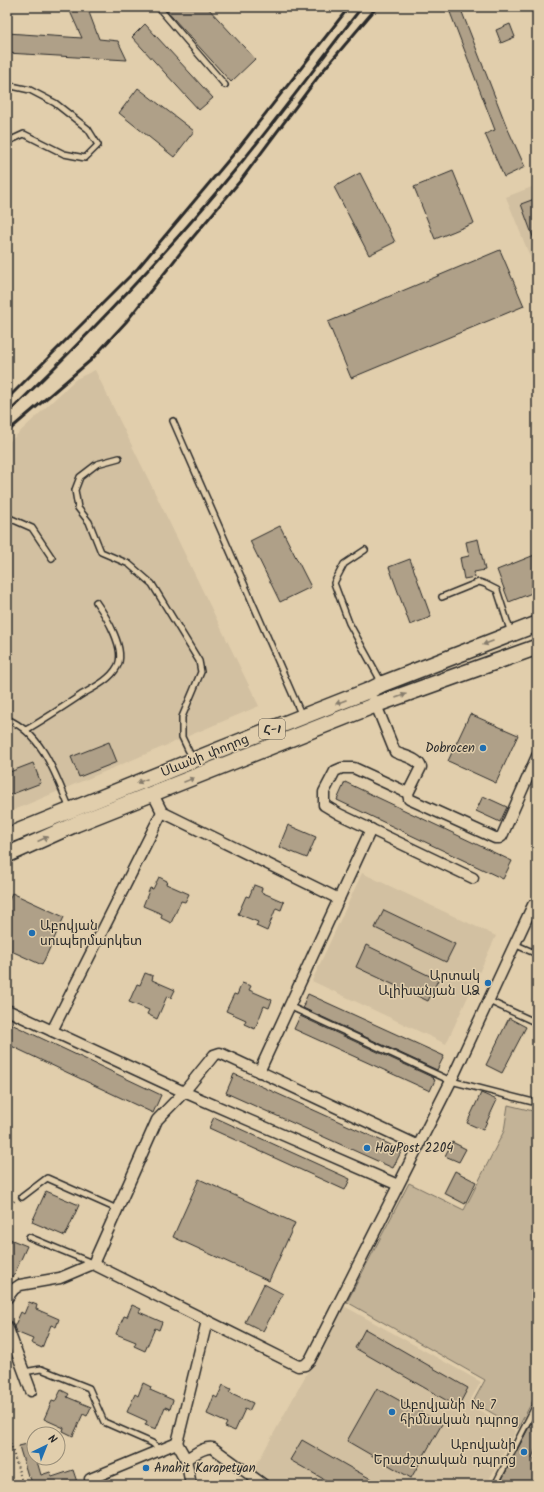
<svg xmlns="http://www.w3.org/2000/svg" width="544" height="1492" viewBox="0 0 544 1492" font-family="Kalam,'Noto Sans Armenian',sans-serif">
<rect width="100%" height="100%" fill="#e1ceac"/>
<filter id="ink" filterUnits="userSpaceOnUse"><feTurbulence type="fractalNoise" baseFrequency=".025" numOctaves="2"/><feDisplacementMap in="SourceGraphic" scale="8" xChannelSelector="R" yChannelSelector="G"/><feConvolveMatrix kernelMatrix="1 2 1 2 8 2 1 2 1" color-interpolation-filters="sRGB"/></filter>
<g filter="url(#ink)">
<!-- built -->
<g fill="#d2c0a1">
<polygon points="537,185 537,274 506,197"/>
<polygon points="95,370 259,706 7,813 7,444 76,379"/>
<polygon points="362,873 496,936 446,1044 312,981"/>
<polygon points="344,1306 481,1382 468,1404 516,1431 486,1485 279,1485 253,1471"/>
</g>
<!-- green -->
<polygon fill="#c3b397" stroke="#776f61" points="508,1105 537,1112 537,1393 518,1428 473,1402 485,1380 347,1302 409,1183 464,1210 504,1131"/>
<!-- building -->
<g fill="#afa088" stroke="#2b2b2b">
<polygon points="68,7 87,7 99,39 118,41 127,60 7,53 7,33 82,38"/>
<polygon points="163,7 207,7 255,59 231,82"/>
<polygon points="448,7 460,7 506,125 525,167 504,177 485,134 495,130"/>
<polygon points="145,24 213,98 199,110 132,37"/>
<polygon points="510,24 515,37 501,43 496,30"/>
<polygon points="138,88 194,131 174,157 119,113"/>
<polygon points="453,171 474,223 435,239 414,187"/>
<polygon points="360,173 395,242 369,255 334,187"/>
<polygon points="537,198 537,245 536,245 521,204"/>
<polygon points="500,250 524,306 351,378 328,322"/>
<polygon points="280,526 311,587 280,602 250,541"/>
<polygon points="478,539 485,570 474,572 475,577 464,579 460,558 469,556 466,542"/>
<polygon points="537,554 537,591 509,602 497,570"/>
<polygon points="410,559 431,617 410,625 389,567"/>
<polygon points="470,714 518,735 496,783 448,761"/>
<polygon points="109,742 117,762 79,777 71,757"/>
<polygon points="33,763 41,783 7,796 7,773"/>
<polygon points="345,782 512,861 503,879 337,800"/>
<polygon points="483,796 507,807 500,822 476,811"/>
<polygon points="288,825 316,837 307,858 279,847"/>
<polygon points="159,877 167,881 166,884 189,894 185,902 181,901 171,923 161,918 162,914 143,906 150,888 153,889"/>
<polygon points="254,885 262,888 261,892 284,902 281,910 276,908 267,931 256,926 258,922 238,914 246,896 249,897"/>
<polygon points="12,893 64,917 42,965 7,949 7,904"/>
<polygon points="384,910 455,944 446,962 375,928"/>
<polygon points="366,945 438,980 428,1001 356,967"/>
<polygon points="145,973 153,976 152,980 175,990 171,998 167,996 157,1019 147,1014 149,1010 129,1002 137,984 140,985"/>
<polygon points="242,983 251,986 249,990 272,1000 269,1008 264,1006 255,1029 244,1024 246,1020 226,1011 234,994 237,995"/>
<polygon points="308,994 444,1056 437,1070 303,1008 305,1005 303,1005"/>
<polygon points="300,1016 434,1078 433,1079 435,1080 430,1091 294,1029"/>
<polygon points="509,1018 526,1027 502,1073 486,1065"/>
<polygon points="7,1022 161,1095 153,1113 7,1044"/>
<polygon points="234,1074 402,1150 393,1168 226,1093"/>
<polygon points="481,1093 497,1100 483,1130 467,1123"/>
<polygon points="214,1117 350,1179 345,1190 209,1128"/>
<polygon points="452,1142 466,1149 459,1162 445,1156"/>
<polygon points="455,1171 476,1182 465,1204 444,1193"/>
<polygon points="199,1179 295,1223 269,1281 173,1237"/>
<polygon points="46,1191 79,1205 65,1236 32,1222"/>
<polygon points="7,1238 27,1246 13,1277 7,1274"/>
<polygon points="264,1284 283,1294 263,1331 245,1322"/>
<polygon points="29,1302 37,1305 36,1309 59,1319 56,1327 51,1325 42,1348 31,1343 33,1339 16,1332 14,1327 21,1312 24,1314"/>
<polygon points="132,1305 141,1309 139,1312 162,1322 159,1330 155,1328 145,1351 134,1346 136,1342 116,1334 124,1316 127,1317"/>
<polygon points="365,1329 468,1388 458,1407 355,1348"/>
<polygon points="143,1383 151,1387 150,1390 173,1400 170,1409 165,1407 156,1429 145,1425 147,1421 127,1412 135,1394 138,1396"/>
<polygon points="223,1385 231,1389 229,1392 253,1403 249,1411 245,1409 235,1431 225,1427 227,1423 207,1414 214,1396 217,1398"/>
<polygon points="377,1388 442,1424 411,1478 347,1441"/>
<polygon points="61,1390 69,1394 67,1397 91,1407 87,1416 83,1414 73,1436 63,1431 64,1428 44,1419 52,1401 55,1402"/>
<polygon points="531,1423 537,1426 537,1445 532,1458 537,1461 537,1485 499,1485"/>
<polygon points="302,1440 351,1468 382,1485 334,1485 290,1460"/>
<polygon points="31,1443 34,1452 34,1458 36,1458 41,1475 50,1472 52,1477 73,1470 78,1485 33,1485 29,1475 28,1476 19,1446"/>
</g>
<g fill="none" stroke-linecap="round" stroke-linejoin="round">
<defs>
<g id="lane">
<polyline points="158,7 225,85"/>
<polyline points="7,85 30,90 55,103 88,129 98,145 85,158 64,154 24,134 11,140 7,139"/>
<polyline points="173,421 302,716"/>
<polyline points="119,458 97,464 80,477 75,490 78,508 89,522 101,552 129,564 152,584 199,661 201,672 182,717 182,737 193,760"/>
<polyline points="7,517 32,528 52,558"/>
<polyline points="365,550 344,564 334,583 349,623 382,683"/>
<polyline points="442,597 479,582 485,584 497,590 511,633"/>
<path d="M7,719C43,734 56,776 70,809"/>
<path d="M26,730C45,719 63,707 81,695C93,688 110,680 117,667C127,650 106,616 96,602"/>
<polyline points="514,944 537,954"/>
<polyline points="489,1001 537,1023"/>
<polyline points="289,1006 451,1081 537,1103"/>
<polyline points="22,1197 47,1178 117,1209"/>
<polyline points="29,1237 92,1263"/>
<polyline points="24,1372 41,1369 89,1388 104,1422 152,1443 161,1450"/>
<polyline points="495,1485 537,1403"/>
</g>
<g id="street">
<path d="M374,700L395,752C403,756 418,758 421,767L408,793L409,799L495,838H499L502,836L537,756"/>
<polyline points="408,793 354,768 342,768 335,771 324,792 324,805 339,814 473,878"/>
<polyline points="162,812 339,899"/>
<polyline points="7,1010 184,1092 398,1185"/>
<polyline points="52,1031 162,812 153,794"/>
<polyline points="259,1072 371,829"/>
<polyline points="93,1264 157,1120 184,1092 214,1055 220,1053 419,1146"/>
<polyline points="7,1298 14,1289 20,1285 60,1278 93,1264 298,1366 305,1365 310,1360 451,1081 533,905 537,907"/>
<polyline points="7,1326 31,1391"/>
<polyline points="177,1443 207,1321"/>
<polyline points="186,1459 191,1485"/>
<path d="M90,1479L177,1443L186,1459C194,1455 204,1446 213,1448L264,1485"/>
</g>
<g id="primary">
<polyline points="7,836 221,749 370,690 382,684 537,624"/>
<polyline points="7,855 76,824 375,705 537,647"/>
</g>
</defs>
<!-- lane casing -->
<use href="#lane" stroke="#2b2b2b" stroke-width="8"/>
<!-- street casing -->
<use href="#street" stroke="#2b2b2b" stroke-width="13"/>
<!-- primary casing -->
<use href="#primary" stroke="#2b2b2b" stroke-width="18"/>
<!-- path -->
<g stroke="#2b2b2b" stroke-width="2" stroke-dasharray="1 3" stroke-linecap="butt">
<polyline points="7,1206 16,1200"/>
<polyline points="7,1432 23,1485"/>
</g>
<!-- lane -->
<use href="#lane" stroke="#e1ceac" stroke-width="5"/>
<!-- street -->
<use href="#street" stroke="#e1ceac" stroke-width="10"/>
<!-- primary -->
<use href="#primary" stroke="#e1ceac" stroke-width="15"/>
<!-- rail -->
<g stroke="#2b2b2b" stroke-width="3">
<polyline points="7,399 138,268 237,150 349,7"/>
<path d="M7,414C89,335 168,252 240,164C282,113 321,59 362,7"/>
<polyline points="7,432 91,360 126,322 189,242 241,180 321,73 377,7"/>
<polyline points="7,500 8,500"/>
</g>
</g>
<!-- one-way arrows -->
<defs><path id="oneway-solid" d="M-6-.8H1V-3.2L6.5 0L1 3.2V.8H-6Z"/></defs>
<g fill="#867c6c">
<use href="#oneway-solid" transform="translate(488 643) rotate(159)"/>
<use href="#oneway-solid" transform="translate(401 696) rotate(-20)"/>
<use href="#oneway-solid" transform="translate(341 702) rotate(159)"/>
<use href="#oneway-solid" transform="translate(189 780) rotate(-22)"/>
<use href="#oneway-solid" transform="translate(142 781) rotate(158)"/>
<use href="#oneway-solid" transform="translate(43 839) rotate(-24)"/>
</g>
</g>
<!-- markers -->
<g fill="#1f6fb2" stroke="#e1ceac" stroke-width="1.5">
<circle cx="483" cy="748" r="4"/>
<circle cx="32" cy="933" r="4"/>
<circle cx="488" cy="983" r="4"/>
<circle cx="367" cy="1148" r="4"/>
<circle cx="392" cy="1412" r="4"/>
<circle cx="524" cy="1452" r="4"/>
<circle cx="146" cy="1468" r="4"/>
</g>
<g text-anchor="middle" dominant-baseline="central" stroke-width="3" stroke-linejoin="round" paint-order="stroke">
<!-- shield labels -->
<rect fill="#e1ceac" stroke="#625c52" stroke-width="1" x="259" y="719" width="26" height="20" rx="3"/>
<g font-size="12" font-weight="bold" fill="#2b2b2b">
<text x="272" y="729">Հ-1</text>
</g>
<!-- poi labels -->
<g font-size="13" fill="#2b2b2b" stroke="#e1ceac" text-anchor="start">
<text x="475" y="748" text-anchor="end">Dobrocen</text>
<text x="40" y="926">Աբովյան<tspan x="40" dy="15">սուպերմարկետ</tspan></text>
<text x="480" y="976" text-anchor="end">Արտակ<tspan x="480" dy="15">Ալիխանյան ԱՁ</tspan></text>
<text x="375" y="1148">HayPost 2204</text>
<text x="400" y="1405">Աբովյանի № 7<tspan x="400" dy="15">հիմնական դպրոց</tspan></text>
<text x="516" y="1445" text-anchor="end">Աբովյանի<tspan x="516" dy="15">Երաժշտական դպրոց</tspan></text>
<text x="154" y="1468">Anahit Karapetyan</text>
</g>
<!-- street labels -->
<g font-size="13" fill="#2b2b2b" stroke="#e1ceac">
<text transform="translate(205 756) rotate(-22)">Սևանի փողոց</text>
</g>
</g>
<!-- margin -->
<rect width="544" height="1492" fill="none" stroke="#e1ceac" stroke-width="24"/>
<rect x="12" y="12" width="520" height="1468" fill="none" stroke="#2b2b2b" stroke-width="1.5" filter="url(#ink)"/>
<!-- north arrow -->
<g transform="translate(46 1446) rotate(43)"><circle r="19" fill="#e1ceac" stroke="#988d78"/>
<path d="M0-3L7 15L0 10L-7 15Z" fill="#1f6fb2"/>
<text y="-6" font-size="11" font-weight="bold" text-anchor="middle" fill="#2b2b2b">N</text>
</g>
</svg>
